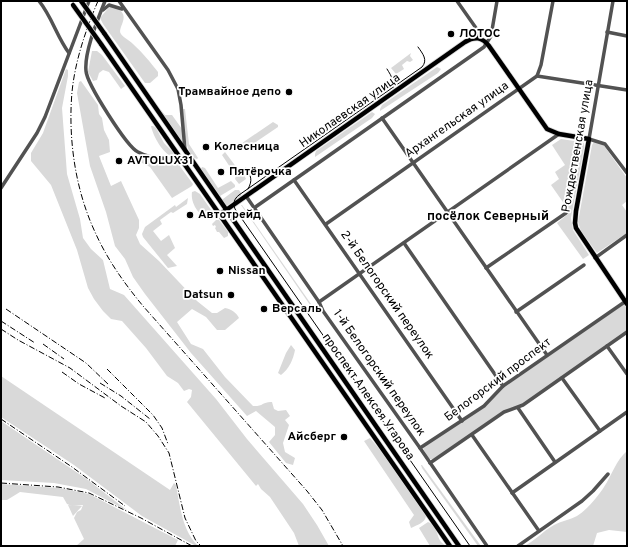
<svg xmlns="http://www.w3.org/2000/svg" width="628" height="547" viewBox="0 0 628 547" font-family="Overpass,sans-serif">
<rect width="100%" height="100%" fill="#fff"/>
<!-- green -->
<g fill="#d9d9d9">
<path d="M110,6C136,13 116,27 121,34C123,37 130,41 133,44C143,53 150,62 158,72V76L150,83H145L103,24L100,18Z"/>
<polygon points="92,51 97,51 102,55 125,86 121,89 109,72 103,70 99,73 97,80 93,81 88,72"/>
<polygon points="411,53 410,56 413,60 410,62 407,61 402,65 404,69 396,74 391,68"/>
<polygon points="437,67 441,69 438,73 380,111 380,109 382,105"/>
<polygon points="66,69 68,70 68,76 62,108 67,174 80,219 83,238 91,249 103,260 110,289 124,295 216,399 247,439 303,504 317,525 329,546 299,546 294,533 270,497 261,489 258,484 256,486 187,402 191,397 192,390 189,389 184,391 178,383 167,376 146,348 122,321 111,319 103,311 94,299 88,288 77,250 51,185 31,161 31,153 43,133"/>
<path d="M81,81L98,105L99,114L102,118L104,130L109,140L110,152L99,156L111,186L121,181L139,220V228L136,235L140,244L159,261L197,301L212,313H217L225,308C231,309 237,313 239,318L225,330H217L206,317L192,309L177,322L191,344L203,349L225,377L253,406C262,407 264,401 272,402L274,409L278,411L286,410L290,416L285,420L289,425L283,443L285,452L295,458L293,465L286,463L269,442L275,435V427L256,411L247,416L191,353L145,294L133,277L125,259L115,246L106,212L90,166L77,93L79,82Z"/>
<path d="M183,109H185L189,144L198,158L197,159C184,155 183,121 183,109Z"/>
<polygon points="161,110 165,115 172,115 182,129 183,139 181,142 159,111"/>
<polygon points="372,112 375,114 372,118 315,157 315,154 316,151"/>
<polygon points="273,122 278,125 278,127 244,150 239,149 239,146 245,141"/>
<path d="M151,126H153L156,128L164,143L173,152L174,155L173,157C163,154 153,136 151,126Z"/>
<polygon points="561,139 581,142 584,143 584,148 571,218 573,230 589,255 583,259 557,223 568,214 565,205 551,185 559,179 555,172 565,165 552,145"/>
<polygon points="594,142 602,143 605,147 627,178 627,201 622,205 627,212 627,233 597,253 581,231 578,222 592,145"/>
<polygon points="225,152 240,172 242,171 246,179 239,184 235,179 236,176 222,155"/>
<polygon points="139,156 176,161 193,184 192,186 172,198 150,167 138,161"/>
<polygon points="202,167 205,168 218,188 231,181 235,185 235,187 220,196 201,169"/>
<polygon points="235,190 239,190 241,193 241,196 228,205 225,205 222,200 223,199"/>
<path d="M195,191L200,194L214,214V217C201,221 190,204 192,192Z"/>
<polygon points="188,198 187,204 173,213 171,212 160,220 162,224 153,231 161,241 169,235 175,248 167,255 177,266 168,268 143,237 142,234 145,227 175,205 176,207"/>
<polygon points="241,205 242,205 311,304 310,305"/>
<polygon points="216,220 219,220 228,232 228,236 224,238 219,232 217,232 215,228 216,227 215,225 213,226 212,224"/>
<polygon points="624,304 627,308 627,331 522,405 510,409 433,459 428,459 423,448 425,446 487,405 504,387"/>
<path d="M291,345L295,350C293,360 289,369 281,375L278,373L286,353Z"/>
<path d="M1,376L170,490L174,483L176,485C180,506 182,530 198,546H196L142,516L74,465L1,417Z"/>
<polygon points="1,421 88,480 128,511 86,489 54,483 1,480"/>
<path d="M370,438L381,451L426,516C425,523 417,525 411,528L409,522L414,515L364,441Z"/>
<path d="M627,451V532L609,530L597,533L593,546H524C535,541 543,531 554,525C561,521 570,520 577,516C587,510 598,496 604,487C612,475 616,460 627,451Z"/>
<polygon points="421,465 422,465 481,546 478,546 422,468"/>
<polygon points="1,484 59,488 89,494 178,540 175,546 76,546 84,539 74,518 77,512 81,510 83,505 72,506 67,504 63,497 20,492 7,500 1,500"/>
<polygon points="68,505 82,506 73,516"/>
<path d="M428,522C437,525 437,537 441,542C443,544 445,545 447,546H430L419,528Z"/>
</g>
<g fill="none" stroke-linecap="round" stroke-linejoin="round">
<defs>
<g id="major">
<polyline points="104,33 459,546"/>
<polyline points="101,44 450,546"/>
<path d="M219,215L465,42C475,36 482,37 489,46L547,129L559,134L589,139L576,211L575,223L576,228L627,304"/>
</g>
</defs>
<!-- major casing -->
<use href="#major" stroke="#dbdbdb" stroke-width="6"/>
<!-- minor -->
<g stroke="#525252" stroke-width="3.5">
<path d="M39,1C52,17 57,37 69,53"/>
<path d="M105,1C98,19 84,52 86,71C87,84 127,147 138,152C150,159 167,159 180,158"/>
<polyline points="119,1 168,70 178,89 181,105 185,150"/>
<polyline points="457,1 476,28 480,38"/>
<polyline points="613,1 589,139 605,144 627,173"/>
<polyline points="103,10 109,5 122,9"/>
<polyline points="607,32 627,36"/>
<polyline points="537,76 627,90"/>
<polyline points="382,118 547,355"/>
<polyline points="294,180 462,421"/>
<polyline points="1,188 37,133 45,117 89,1"/>
<polyline points="246,196 319,302 323,311 420,448 487,546"/>
<polyline points="254,208 484,47 491,36 497,1"/>
<polyline points="326,224 537,76 541,65 553,1"/>
<polyline points="404,243 503,386"/>
<polyline points="595,258 627,235"/>
<polyline points="486,268 566,213"/>
<polyline points="319,302 559,134"/>
<polyline points="516,312 584,265"/>
<polyline points="607,346 627,374"/>
<polyline points="562,378 600,431"/>
<polyline points="518,408 555,462"/>
<polyline points="472,435 539,531"/>
<polyline points="420,448 484,406 503,386 626,301"/>
<polyline points="430,463 504,412 523,405 627,332"/>
<polyline points="512,493 627,412"/>
<polyline points="518,546 582,501 593,491 608,474"/>
</g>
<!-- major -->
<use href="#major" stroke="#000" stroke-width="4.5"/>
<!-- tram -->
<g stroke="#000" stroke-width="1">
<path d="M418,47C423,54 428,60 422,67L239,195C234,199 233,203 235,209L470,546"/>
<path d="M387,69C392,77 396,83 389,90"/>
<path d="M246,168C251,176 253,180 248,189"/>
</g>
<!-- rail -->
<g stroke="#000" stroke-width="1" stroke-dasharray="6 2 1 2" stroke-linecap="butt">
<path d="M98,1C86,29 75,61 72,92C68,138 75,189 95,232C107,259 124,283 143,306L307,491L322,510L343,546"/>
<polyline points="6,309 86,363 109,385"/>
<polyline points="1,321 35,343"/>
<polyline points="1,329 18,340 70,368 121,406 146,422 158,436 169,453 185,518 196,541 201,546"/>
<polyline points="43,344 64,359"/>
<polyline points="107,369 153,415 162,428 168,444"/>
<polyline points="62,372 79,384 105,398"/>
<polyline points="100,383 121,396 150,419"/>
<polyline points="1,419 72,467 125,506"/>
<polyline points="1,483 58,487 89,493 141,518 192,546"/>
</g>
<defs>
<g id="major-bridge">
<polyline points="81,1 104,33"/>
<polyline points="73,5 101,44"/>
</g>
</defs>
<!-- major-bridge casing -->
<use href="#major-bridge" stroke="#dbdbdb" stroke-width="6" stroke-linecap="butt"/>
<!-- major-bridge -->
<use href="#major-bridge" stroke="#000" stroke-width="4.5"/>
</g>
<!-- markers -->
<g fill="#000" stroke="#fff" stroke-width="1.5">
<circle cx="451" cy="34" r="4"/>
<circle cx="289" cy="92" r="4"/>
<circle cx="206" cy="147" r="4"/>
<circle cx="119" cy="161" r="4"/>
<circle cx="221" cy="172" r="4"/>
<circle cx="190" cy="215" r="4"/>
<circle cx="220" cy="271" r="4"/>
<circle cx="231" cy="295" r="4"/>
<circle cx="264" cy="309" r="4"/>
<circle cx="344" cy="437" r="4"/>
</g>
<g text-anchor="middle" dominant-baseline="central" stroke-width="3.5" stroke-linejoin="round" paint-order="stroke">
<!-- poi labels -->
<g font-size="12" font-weight="bold" fill="#000" stroke="#fff" text-anchor="start">
<text x="459" y="34">ЛОТОС</text>
<text x="281" y="92" text-anchor="end">Трамвайное депо</text>
<text x="214" y="147">Колесница</text>
<text x="127" y="161">AVTOLUX31</text>
<text x="229" y="172">Пятёрочка</text>
<text x="198" y="215">Автотрейд</text>
<text x="228" y="271">Nissan</text>
<text x="223" y="295" text-anchor="end">Datsun</text>
<text x="272" y="309">Версаль</text>
<text x="336" y="437" text-anchor="end">Айсберг</text>
</g>
<!-- street labels -->
<g font-size="12" fill="#000" stroke="#fff">
<text transform="translate(350 111) rotate(-35)">Николаевская улица</text>
<text transform="translate(457 120) rotate(-35)">Архангельская улица</text>
<text transform="translate(578 146) rotate(-80)">Рождественская улица</text>
<text transform="translate(387 295) rotate(55)">2-й Белогорский переулок</text>
<text transform="translate(379 373) rotate(55)">1-й Белогорский переулок</text>
<text transform="translate(498 380) rotate(-37)">Белогорский проспект</text>
<text transform="translate(368 397) rotate(55)">проспект Алексея Угарова</text>
</g>
<!-- neighbourhood labels -->
<g font-size="13" font-weight="bold" fill="#000" stroke="#fff">
<text x="488" y="217">посёлок Северный</text>
</g>
</g>
<!-- border -->
<rect width="628" height="547" fill="none" stroke="#000000" stroke-width="4"/>
</svg>
